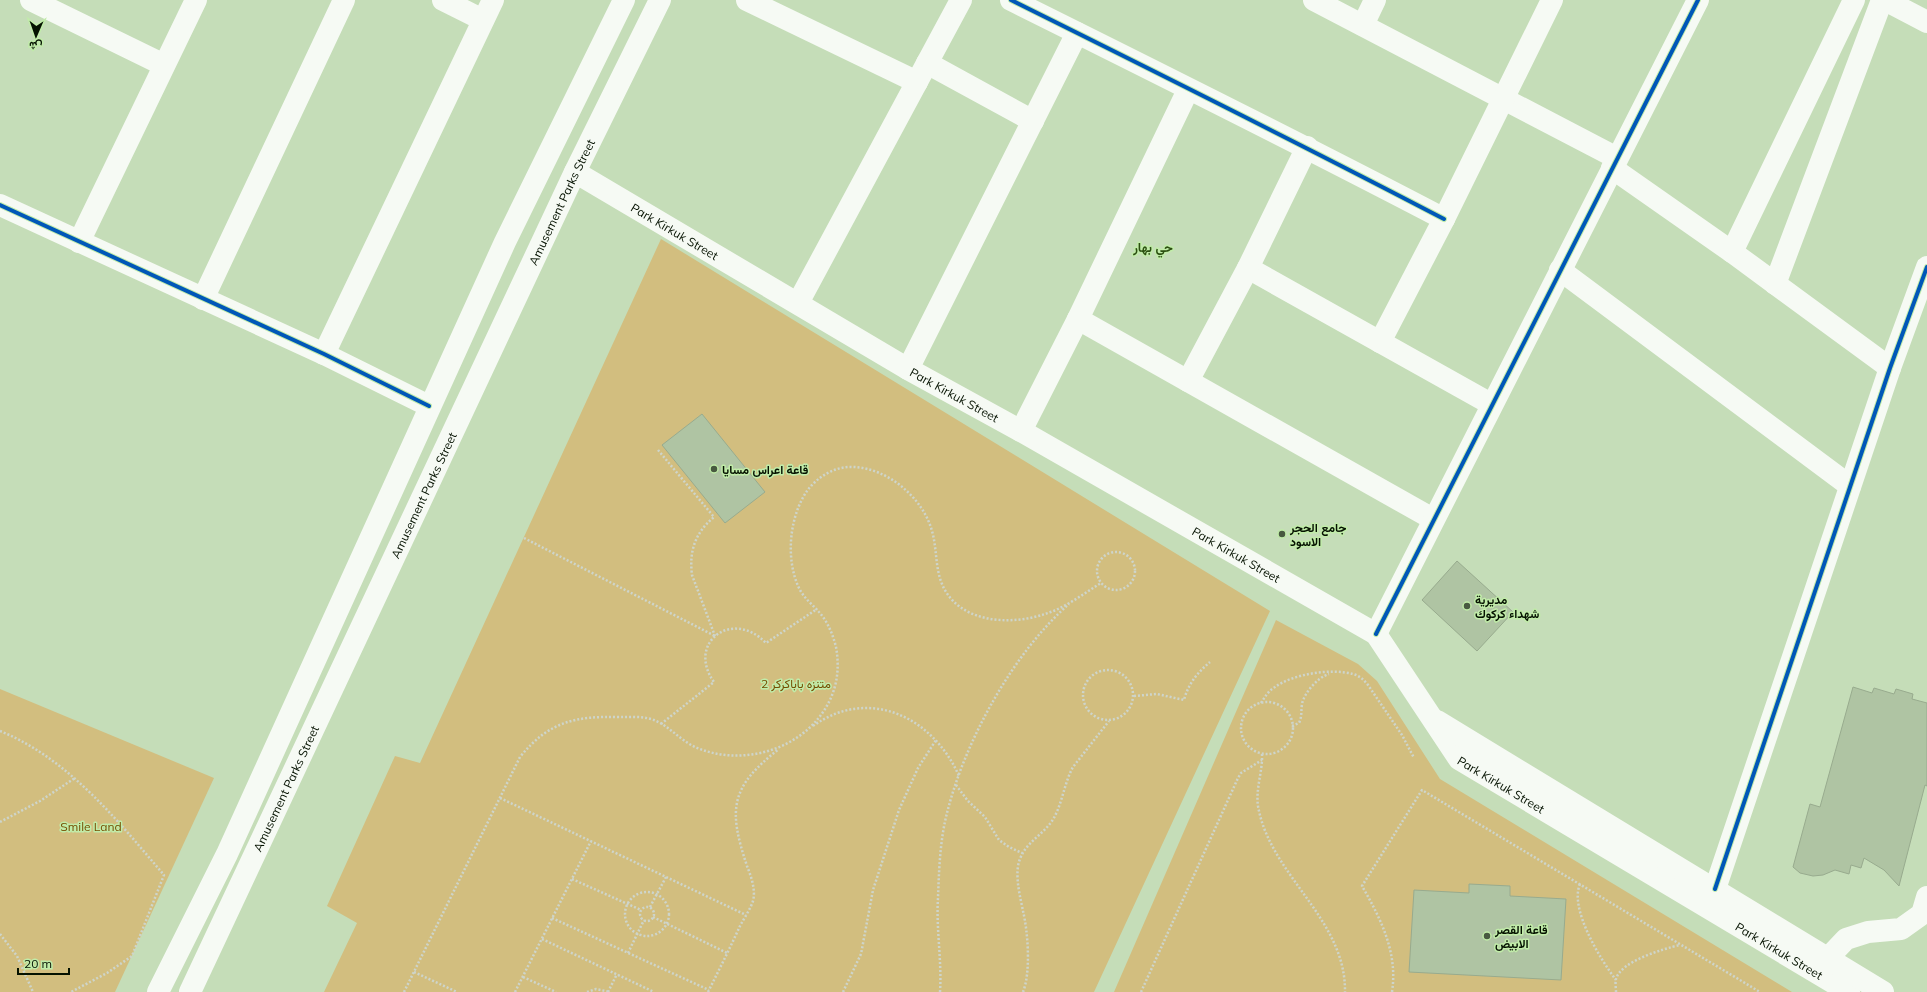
<svg xmlns="http://www.w3.org/2000/svg" width="1927" height="992" viewBox="0 0 1927 992" font-family="Mulish,Vazirmatn,sans-serif">
<rect width="100%" height="100%" fill="#c5ddb8"/>
<!-- green -->
<g fill="#d2be7f">
<polygon points="661,239 1270,611 1094,992 324,992 357,923 327,906 395,756 420,763"/>
<polygon points="1276,620 1358,664 1377,681 1440,779 1792,992 1114,992"/>
<polygon points="0,689 214,778 115,992 0,992"/>
</g>
<!-- building -->
<g fill="#afc4a3" stroke="#98ab8e">
<polygon points="702,414 765,492 725,523 662,445"/>
<polygon points="1457,561 1513,612 1477,651 1422,600"/>
<polygon points="1853,687 1872,693 1874,688 1894,694 1896,689 1913,694 1912,699 1927,703 1927,786 1925,785 1899,886 1884,870 1864,858 1861,868 1851,865 1849,874 1835,870 1823,875 1813,876 1800,873 1793,867 1810,804 1820,807"/>
<polygon points="1469,884 1510,886 1510,896 1566,899 1561,980 1409,972 1414,890 1469,893"/>
</g>
<g fill="none" stroke-linecap="round" stroke-linejoin="round">
<!-- path -->
<g stroke="#ced5cb" stroke-width="2.5" stroke-dasharray="2 2" stroke-linecap="butt">
<path d="M658,450L714,517C695,533 689,551 692,575L715,636"/>
<polyline points="524,538 715,636"/>
<circle cx="1116" cy="571" r="19"/>
<circle cx="1108" cy="695" r="25"/>
<path d="M1134,696L1157,694L1184,700C1188,684 1198,672 1210,662"/>
<circle cx="1267" cy="728" r="26"/>
<path d="M1261,703C1265,697 1268,691 1275,687C1293,674 1331,668 1353,674C1360,676 1364,680 1368,685L1402,735L1414,758"/>
<path d="M661,724L714,682C686,643 732,608 766,643L817,609"/>
<path d="M813,726C869,686 933,717 959,776"/>
<path d="M1292,726L1299,723C1302,717 1301,711 1302,704C1304,693 1318,677 1329,674"/>
<path d="M0,731C69,759 117,820 164,875L132,956L107,973L71,992"/>
<path d="M1262,754C1263,772 1254,792 1259,811C1273,877 1346,920 1345,992"/>
<polyline points="956,785 968,801 985,817 999,840 1009,847 1022,853"/>
<polyline points="500,798 746,915"/>
<polyline points="0,822 40,801 75,778"/>
<polyline points="572,879 641,910"/>
<path d="M1580,884C1569,909 1601,960 1616,980"/>
<circle cx="647" cy="914" r="22"/>
<circle cx="647" cy="914" r="7"/>
<polyline points="650,907 666,877"/>
<polyline points="653,917 727,953"/>
<polyline points="552,918 709,990"/>
<polyline points="0,934 17,956 33,992"/>
<polyline points="542,939 654,992"/>
<polyline points="628,953 644,920"/>
<polyline points="414,972 457,992"/>
<polyline points="523,977 556,992"/>
<path d="M404,992L520,757C549,721 576,716 620,717C631,717 643,716 654,720C669,726 680,740 695,747C740,767 799,751 825,709C837,690 840,669 836,647C833,635 828,622 819,612C813,605 805,599 800,590C785,561 789,517 807,491C817,477 835,466 853,467C888,468 923,498 932,531C937,548 935,567 942,584C958,623 1010,626 1045,614C1065,608 1083,594 1101,583"/>
<polyline points="515,992 591,841"/>
<polyline points="587,992 596,989 610,992"/>
<polyline points="608,992 617,974"/>
<path d="M708,992C719,970 730,948 740,926C744,918 750,910 753,901C756,890 751,876 747,866C728,809 730,787 779,749"/>
<polyline points="843,992 861,954 873,890 899,810 918,768 936,740"/>
<path d="M940,992C942,961 936,929 938,898C939,870 940,840 947,813C965,741 1013,653 1069,604"/>
<path d="M1023,992C1031,972 1028,932 1023,911C1020,896 1016,881 1018,866C1022,844 1041,837 1052,821C1062,806 1064,783 1073,767L1109,721"/>
<polyline points="1141,992 1238,778 1241,773 1262,760"/>
<path d="M1392,992C1398,953 1381,919 1362,886L1422,790L1760,992"/>
<path d="M1616,992C1616,988 1615,983 1616,979C1621,961 1663,949 1680,945"/>
</g>
<!-- minor -->
<g stroke="#f6faf4" stroke-width="22">
<polyline points="31,0 164,65"/>
<polyline points="443,0 483,20"/>
<polyline points="747,0 917,82"/>
<path d="M1011,0C1156,72 1301,144 1444,219"/>
<polyline points="1314,0 1617,158"/>
<polyline points="1885,0 1927,22"/>
<polyline points="1363,25 1375,0"/>
<polyline points="927,63 1033,121"/>
<polyline points="1307,147 1248,268 1491,404"/>
<polyline points="1612,168 1732,252 1890,368"/>
<polyline points="0,205 324,354 429,406"/>
<polyline points="79,242 196,0"/>
<polyline points="1732,252 1854,0"/>
<polyline points="1560,270 1850,486"/>
<polyline points="1775,284 1882,0"/>
<polyline points="203,299 344,0"/>
<polyline points="798,303 961,0"/>
<polyline points="1078,319 1433,519"/>
<polyline points="1380,342 1444,219 1552,0"/>
<polyline points="324,354 493,0"/>
<polyline points="908,369 1077,33"/>
<polyline points="1188,381 1248,268"/>
<polyline points="1021,431 1078,319 1188,90"/>
<polyline points="1376,634 1698,0"/>
<polyline points="1715,889 1890,368 1927,267"/>
<polyline points="1828,958 1846,939 1868,932 1901,929 1922,914 1927,897"/>
</g>
<!-- major -->
<g stroke="#f6faf4" stroke-width="22">
<path id="s1" d="M575,172L908,369L1021,431L1376,634L1459,759L1849,992"/>
<polyline points="1437,721 1883,992"/>
<polyline points="158,992 227,854 505,242 624,0"/>
<path id="s2" d="M190,992L575,172L660,0"/>
</g>
<defs>
<g id="cycleway">
<path d="M1011,0C1156,72 1301,144 1444,219"/>
<polyline points="0,205 324,354 429,406"/>
<polyline points="1376,634 1698,0"/>
<polyline points="1715,889 1890,368 1927,267"/>
</g>
</defs>
<!-- cycleway casing -->
<use href="#cycleway" stroke="#c1eca9" stroke-width="6"/>
<!-- cycleway -->
<use href="#cycleway" stroke="#0057b8" stroke-width="4"/>
</g>
<!-- markers -->
<g fill="#485940" stroke="#c1eca9" stroke-width="1.5">
<circle cx="714" cy="469" r="4"/>
<circle cx="1282" cy="534" r="4"/>
<circle cx="1467" cy="606" r="4"/>
<circle cx="1487" cy="936" r="4"/>
</g>
<g text-anchor="middle" dominant-baseline="central" stroke-width="3" stroke-linejoin="round" paint-order="stroke">
<!-- street labels -->
<g font-size="12" fill="#051200" stroke="#c1eca9">
<text stroke="none"><textPath href="#s2" startOffset="873">Amusement Parks Street</textPath></text>
<text stroke="none"><textPath href="#s1" startOffset="116">Park Kirkuk Street</textPath></text>
<text stroke="none"><textPath href="#s1" startOffset="440">Park Kirkuk Street</textPath></text>
<text stroke="none"><textPath href="#s2" startOffset="549">Amusement Parks Street</textPath></text>
<text stroke="none"><textPath href="#s1" startOffset="764">Park Kirkuk Street</textPath></text>
<text stroke="none"><textPath href="#s1" startOffset="1124">Park Kirkuk Street</textPath></text>
<text stroke="none"><textPath href="#s2" startOffset="225">Amusement Parks Street</textPath></text>
<text stroke="none"><textPath href="#s1" startOffset="1448">Park Kirkuk Street</textPath></text>
</g>
<!-- poi labels -->
<g font-size="12" font-weight="bold" fill="#051200" stroke="#c1eca9" text-anchor="start">
<text x="722" y="469">قاعة اعراس مسايا</text>
<text x="1290" y="527">جامع الحجر<tspan x="1290" dy="14">الاسود</tspan></text>
<text x="1475" y="599">مديرية<tspan x="1475" dy="14">شهداء كركوك</tspan></text>
<text x="1495" y="929">قاعة القصر<tspan x="1495" dy="14">الابيض</tspan></text>
</g>
<!-- park labels -->
<g font-size="12" fill="#754d01" stroke="#c1eca9">
<text x="796" y="683">متنزه باباكركر 2</text>
<text x="91" y="826">Smile Land</text>
</g>
<!-- neighbourhood labels -->
<g font-size="13" font-weight="bold" fill="#2c5011" stroke="#c1eca9">
<text x="1153" y="247">حي بهار</text>
</g>
</g>
<!-- north arrow -->
<g transform="translate(36 36) rotate(182)" stroke="#c1eca9" stroke-width="3" paint-order="stroke">
<path d="M0-3L7 15L0 10L-7 15Z" fill="#051200"/>
<text y="-6" font-size="11" font-weight="bold" text-anchor="middle" fill="#051200">ش</text>
</g>
<!-- scale -->
<path d="M18 968v6h51v-6" fill="none" stroke="#051200" stroke-width="2"/>
<text x="24" y="968" font-size="12" fill="#051200" stroke="#c1eca9" stroke-width="3" paint-order="stroke">20 m</text>
</svg>
